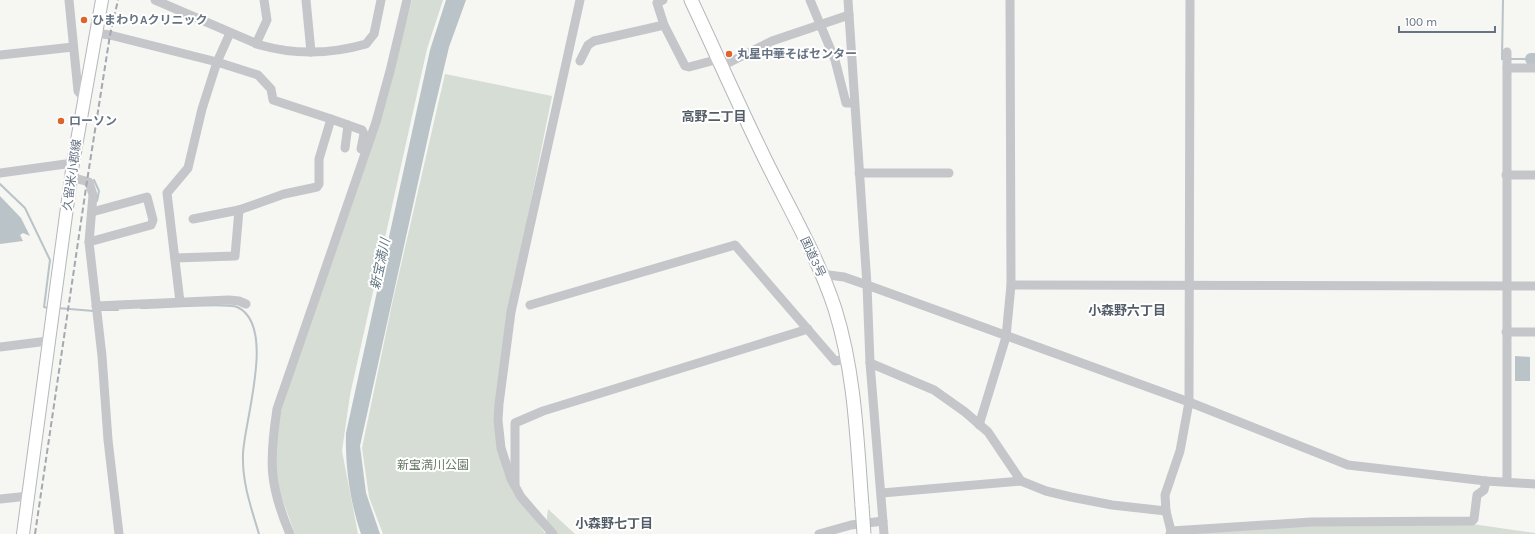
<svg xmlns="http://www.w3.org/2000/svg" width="1535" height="534" viewBox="0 0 1535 534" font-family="Karla,'Noto Sans JP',sans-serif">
<rect width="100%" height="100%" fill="#f6f6f3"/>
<!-- green -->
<g fill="#d6ddd4">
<polygon points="412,0 443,0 427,49 350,395 342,451 358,534 295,534 277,485 274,454 278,421 402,37"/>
<polygon points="445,74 552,96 507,320 497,442 504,472 509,483 545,533 548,509 575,534 383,534 369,497 362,448 392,304"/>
<polygon points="1472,524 1535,533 1535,534 1189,534 1279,525"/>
</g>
<!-- water -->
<g fill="#b9c3c8">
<path d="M446,0H466L449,47L432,119L360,446L366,493L380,534H361C350,502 345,466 346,433L430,50Z"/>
<polygon points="0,196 21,218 30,236 23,233 20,235 23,241 0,244"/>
<polygon points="1515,356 1530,357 1530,381 1515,381"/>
</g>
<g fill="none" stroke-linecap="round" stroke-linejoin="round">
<!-- stream -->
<g stroke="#b9c3c8" stroke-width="2">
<polyline points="1503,0 1502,59 1504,59"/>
<polyline points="1510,59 1531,59"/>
<polyline points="94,180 99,191 97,201"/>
<polyline points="0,184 25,208 50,260 44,307 48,308"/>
<polyline points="57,308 94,311"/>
<path d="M141,308C158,308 226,302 237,307C277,325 244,421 243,454C242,483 251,507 259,534"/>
<polyline points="99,310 118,310"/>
</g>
<!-- river -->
<polyline stroke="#b9c3c8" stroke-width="12" points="1531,59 1535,59"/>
<defs>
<polyline id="major" points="23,534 73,163 102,0"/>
<path id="highway" d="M691,0C716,53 739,106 765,159C789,208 818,257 835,309C855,373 857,440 862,506"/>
</defs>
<!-- major casing -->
<use href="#major" stroke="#b4b8bc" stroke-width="14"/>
<!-- highway casing -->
<use href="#highway" stroke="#b4b7ba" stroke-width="15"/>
<!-- minor -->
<g stroke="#c4c6ca" stroke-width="9">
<polyline points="69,0 78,91 84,98"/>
<path d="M155,0L260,45C295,55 331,54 366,44L374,34L381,0"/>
<polyline points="306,0 311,52"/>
<polyline points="810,0 835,60 846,103 854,103"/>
<polyline points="664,25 685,66 689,67 719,59"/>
<polyline points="95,33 110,35 217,62 258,75 271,89 273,100 331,119 319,159 319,184 317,187 284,194 239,210 193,219"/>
<polyline points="256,44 267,20 264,0"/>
<polyline points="0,55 73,47"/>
<polyline points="580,61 588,45 594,41 664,25 657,3 663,0"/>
<polyline points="722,66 772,41 849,15"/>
<polyline points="1507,68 1535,68"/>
<polyline points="331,119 362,130 364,134 361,149"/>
<polyline points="345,148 348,125"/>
<polyline points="0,173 73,163"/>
<polyline points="859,173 949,173"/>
<polyline points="1506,175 1535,175"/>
<polyline points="71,177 89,182 93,195 89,242 102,356 108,440 119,534"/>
<polyline points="89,242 151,225 153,220 147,197 92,212"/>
<polyline points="175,258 235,256 239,210"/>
<polyline points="821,274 844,277 867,285 848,0"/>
<polyline points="1011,285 1535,286"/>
<polyline points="180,302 167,193 188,168 202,109 217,62 230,33"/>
<polyline points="530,305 735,245 835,361 848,359"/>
<polyline points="96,306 229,300 239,301 246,304"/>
<polyline points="1506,332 1535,332"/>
<polyline points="0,347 48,341"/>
<polyline points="870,363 934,390 965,412 988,432 1021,481"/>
<polyline points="979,425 1006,337 1011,285 1010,0"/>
<polyline points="1507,482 1507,52"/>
<polyline points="515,485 515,423 543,411 808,329"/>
<polyline points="882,493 1021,481 1046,491 1071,497 1112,505 1166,511"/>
<polyline points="0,499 29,496"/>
<polyline points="1171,531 1311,522 1472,521 1474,519 1477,495 1484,490 1486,481"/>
<path d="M290,534C269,485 269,462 277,409L376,122L390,71L407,0"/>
<polyline points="553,534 521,497 511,479 501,448 498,420 499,404 511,312 580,0"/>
<polyline points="819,534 851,525 883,521"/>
<polyline points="884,534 870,363 867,285 1189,402 1348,465 1486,481 1535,484"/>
<polyline points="1170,534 1171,531 1166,511 1165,495 1180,451 1189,402 1190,0"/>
</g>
<!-- major -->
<use href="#major" stroke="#fff" stroke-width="12"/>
<!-- highway -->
<use href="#highway" stroke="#fff" stroke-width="13"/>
<!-- rail -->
<polyline stroke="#a4a9af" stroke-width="2" stroke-dasharray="6 3" stroke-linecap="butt" points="35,534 87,181 110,35 118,0"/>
<defs>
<polyline id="highway-bridge" points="862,506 864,534"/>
</defs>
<!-- highway-bridge casing -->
<use href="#highway-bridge" stroke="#b4b7ba" stroke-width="15" stroke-linecap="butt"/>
<!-- highway-bridge -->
<use href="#highway-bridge" stroke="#fff" stroke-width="13"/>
</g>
<!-- markers -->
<g fill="#dd642b" stroke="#fff" stroke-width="1.5">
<circle cx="84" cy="20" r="4"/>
<circle cx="729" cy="54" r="4"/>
<circle cx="61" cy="121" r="4"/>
</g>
<g text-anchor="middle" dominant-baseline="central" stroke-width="4" stroke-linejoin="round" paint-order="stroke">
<!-- poi labels -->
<g font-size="12" font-weight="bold" fill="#667383" stroke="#fff" text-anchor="start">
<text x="92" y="20">ひまわりAクリニック</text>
<text x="737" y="54">丸星中華そばセンター</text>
<text x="69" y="121">ローソン</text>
</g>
<!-- street labels -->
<g font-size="12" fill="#667383" stroke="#fff">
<text transform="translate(72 175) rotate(-82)">久留米小郡線</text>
<text transform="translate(813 257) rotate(65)">国道3号</text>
</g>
<!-- park labels -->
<g font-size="12" fill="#677a64" stroke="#fff">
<text x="433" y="465">新宝満川公園</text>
</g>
<!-- neighbourhood labels -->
<g font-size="13" font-weight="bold" fill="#535d68" stroke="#fff">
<text x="714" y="116">高野二丁目</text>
<text x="1127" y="310">小森野六丁目</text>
<text x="614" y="523">小森野七丁目</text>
</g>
<!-- water labels -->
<g font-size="13" font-style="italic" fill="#62757f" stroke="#fff">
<text transform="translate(380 264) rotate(-78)">新宝満川</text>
</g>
</g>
<!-- scale -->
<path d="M1399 26v6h96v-6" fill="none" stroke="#667383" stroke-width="2"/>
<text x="1405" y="26" font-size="12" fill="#667383" stroke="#ffffff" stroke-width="3" paint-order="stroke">100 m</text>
</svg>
